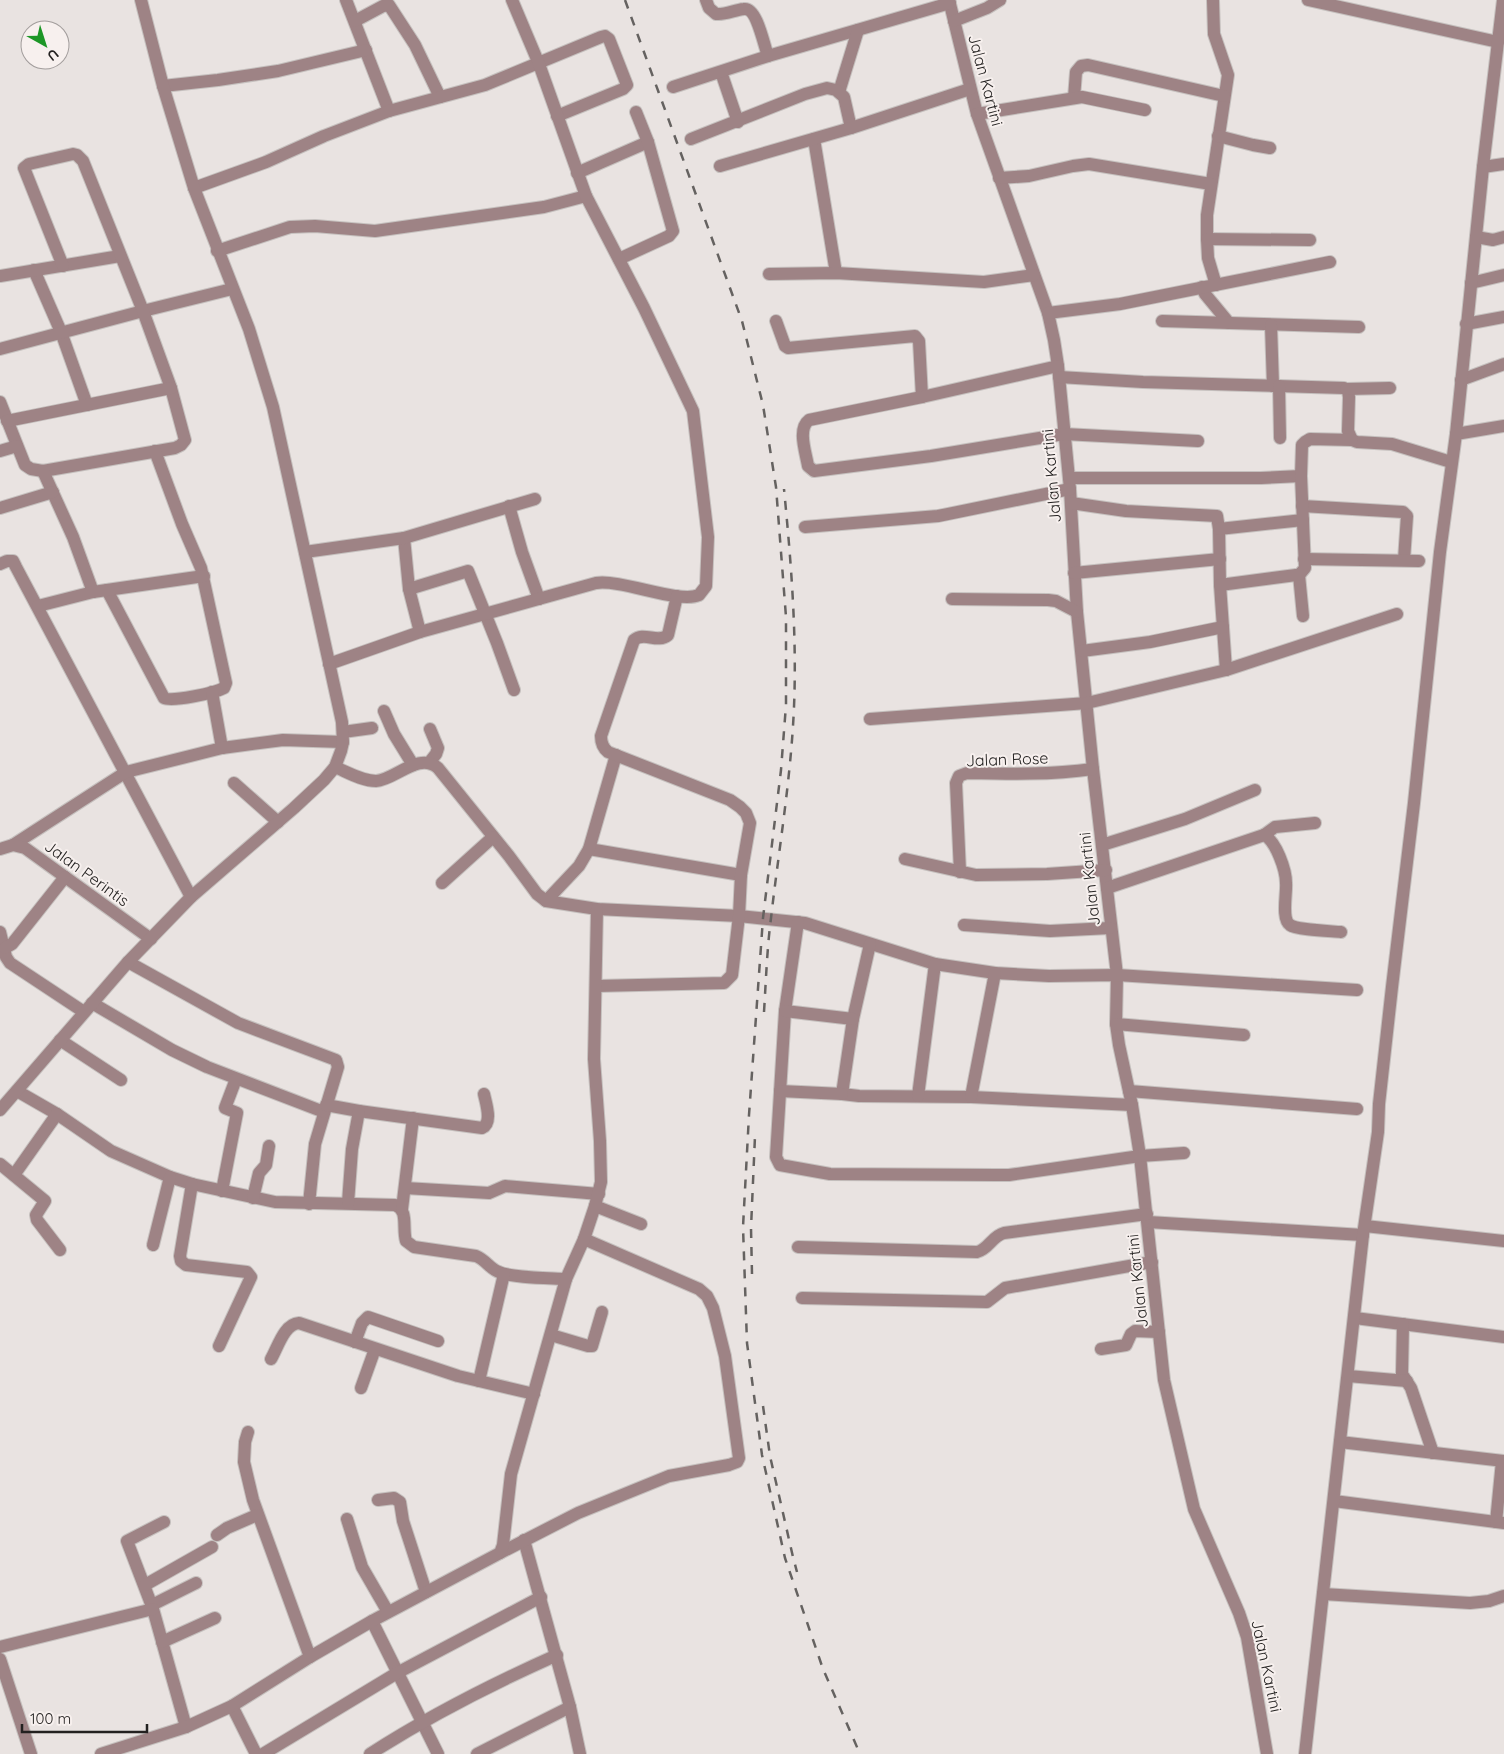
<svg xmlns="http://www.w3.org/2000/svg" width="1504" height="1754" viewBox="0 0 1504 1754" font-family="Quicksand,sans-serif">
<rect width="100%" height="100%" fill="#e9e3e1"/>
<g fill="none" stroke-linecap="round" stroke-linejoin="round">
<defs>
<g id="minor">
<polyline points="346,0 389,111"/>
<path d="M706,0L709,8L716,14C726,15 734,10 744,9C757,7 764,46 768,56"/>
<polyline points="949,0 977,114 1048,313 1054,340 1058,366 1070,489 1077,612 1093,769 1117,975 1116,1024 1119,1045 1132,1105 1140,1156 1164,1380 1194,1509 1239,1613 1247,1637 1267,1754"/>
<polyline points="1213,0 1214,34 1228,75 1207,215 1207,239 1208,258 1216,285"/>
<polyline points="1308,0 1498,42"/>
<polyline points="355,21 383,6 389,5 415,45 440,97"/>
<polyline points="954,21 987,8 1000,0"/>
<polyline points="721,72 738,122"/>
<polyline points="163,86 218,80 278,71 366,50"/>
<polyline points="673,87 768,56 950,3"/>
<polyline points="839,92 858,30"/>
<polyline points="1074,98 1076,72 1081,66 1088,65 1224,96"/>
<polyline points="977,114 1082,97 1145,110"/>
<polyline points="1218,136 1253,145 1270,148"/>
<polyline points="691,139 805,94 827,88 836,90 844,97 851,128"/>
<polyline points="814,139 836,273"/>
<polyline points="720,166 851,128 970,89"/>
<polyline points="1483,167 1504,164"/>
<polyline points="577,173 648,142"/>
<polyline points="999,178 1029,176 1073,166 1089,164 1211,184"/>
<polyline points="194,188 266,162 324,136 389,111 485,85 601,37 605,36 609,39 627,85 623,89 557,116"/>
<polyline points="1476,237 1493,240 1504,237"/>
<polyline points="1207,239 1310,240"/>
<polyline points="217,251 290,227 315,226 375,231 544,207 586,196"/>
<polyline points="619,259 669,236 673,231 648,142 636,112"/>
<polyline points="34,270 61,332 87,405"/>
<polyline points="769,274 836,273 984,282 1034,275"/>
<polyline points="0,276 120,256"/>
<polyline points="1471,283 1504,275"/>
<polyline points="1202,287 1205,294 1229,323"/>
<polyline points="1048,313 1120,304 1330,262"/>
<polyline points="776,321 785,346 788,348 915,336 919,341 922,397"/>
<polyline points="1162,321 1359,327"/>
<polyline points="1466,324 1504,317"/>
<polyline points="1271,325 1273,386"/>
<polyline points="0,349 143,311 232,289"/>
<path d="M1058,366L922,397L809,420C797,429 806,453 808,466L814,471L931,456L1064,434L1198,441"/>
<polyline points="1059,377 1143,382 1344,388 1348,391 1349,397 1348,431 1352,440 1357,442 1392,444 1451,462"/>
<polyline points="1461,380 1504,364"/>
<polyline points="1279,386 1280,438"/>
<polyline points="1346,389 1390,388"/>
<polyline points="0,402 25,465 31,469 43,471 175,448 181,445 185,440 171,388 143,311 83,161 77,155 73,154 29,164 24,168 63,266"/>
<polyline points="7,421 171,388"/>
<polyline points="1456,434 1504,426"/>
<polyline points="0,451 17,446"/>
<polyline points="43,471 73,537 93,592"/>
<polyline points="1069,478 1261,478 1301,476"/>
<polyline points="1071,503 1126,511 1217,516 1219,529 1220,585 1226,670"/>
<polyline points="509,506 522,552 539,599"/>
<polyline points="1302,506 1403,512 1407,516 1404,560"/>
<polyline points="0,508 53,492"/>
<polyline points="805,527 938,516 1070,489"/>
<polyline points="1219,529 1303,520"/>
<polyline points="404,538 409,589 420,632"/>
<polyline points="305,552 404,538 535,499"/>
<polyline points="1304,559 1419,561"/>
<polyline points="0,564 7,561 13,561 16,567 191,897"/>
<polyline points="1074,573 1220,559"/>
<polyline points="1299,575 1303,616"/>
<polyline points="1220,585 1296,575 1300,574 1305,568 1301,476 1302,445 1305,442 1310,439 1352,440"/>
<polyline points="409,589 468,571 497,643 514,690"/>
<path d="M107,590L164,698C172,702 215,693 224,688L226,683L201,568L182,524L155,451"/>
<polyline points="952,599 1048,600 1056,601 1077,612"/>
<polyline points="38,606 93,592 204,576"/>
<polyline points="1082,651 1150,642 1223,627"/>
<path d="M329,664L420,632L596,583C622,579 679,604 699,595L706,586L708,537L693,411L644,308L586,196L539,64L512,0"/>
<polyline points="212,692 222,748"/>
<polyline points="384,711 394,734 413,765"/>
<polyline points="870,719 1087,703 1226,670 1397,614"/>
<polyline points="343,732 372,728"/>
<polyline points="429,763 436,754 438,748 430,729"/>
<path d="M335,767C347,772 362,781 376,781C395,780 419,751 438,768L509,856L537,894L546,901L597,909L739,916L805,923L935,964L995,973L1049,976L1117,975L1357,990"/>
<polyline points="234,783 278,822"/>
<polyline points="1264,835 1275,827 1315,823"/>
<polyline points="13,845 126,772 222,748 283,740 343,742"/>
<polyline points="1102,845 1185,819 1255,790"/>
<polyline points="0,849 13,845 25,848 151,939"/>
<polyline points="589,849 741,875"/>
<polyline points="905,859 976,875 1047,874 1106,870"/>
<path d="M960,872L956,783L959,776L967,773C1009,774 1050,775 1093,769"/>
<polyline points="442,883 493,837"/>
<path d="M1107,888L1264,835C1276,841 1286,870 1286,883C1287,893 1281,919 1290,925C1297,930 1330,931 1341,932"/>
<polyline points="546,901 579,866 589,849 616,755"/>
<polyline points="798,922 785,1011 776,1157 780,1165 830,1174 995,1175 1009,1175 1140,1156 1184,1153"/>
<polyline points="964,925 1050,931 1110,928"/>
<polyline points="0,932 6,957 10,963 84,1012"/>
<polyline points="870,944 853,1019 842,1094 859,1096 971,1097 1132,1105"/>
<polyline points="5,948 12,944 65,877"/>
<polyline points="128,962 238,1023 336,1060 338,1067 315,1144 309,1204"/>
<path d="M596,986L724,983L732,975L739,916L741,875L750,823L746,813L740,807L730,800L608,752C603,748 601,743 601,736L634,640C644,631 657,644 668,635L677,596"/>
<polyline points="92,1003 172,1050 207,1067 324,1112"/>
<polyline points="785,1011 853,1019"/>
<polyline points="1116,1024 1244,1035"/>
<polyline points="60,1040 121,1080"/>
<path d="M17,1091L57,1114L111,1151L170,1177L192,1184L275,1202L395,1205C409,1210 402,1228 406,1241L414,1247L476,1256C486,1260 490,1269 499,1272C512,1278 550,1278 566,1279"/>
<polyline points="780,1091 842,1094"/>
<polyline points="1129,1091 1357,1109"/>
<polyline points="918,1096 935,964"/>
<polyline points="971,1097 995,973"/>
<path d="M326,1105L359,1111L482,1128C493,1123 486,1104 484,1094"/>
<polyline points="0,1110 128,962 191,897 294,808 324,780 335,767 341,751 343,742 342,722 273,407 249,329 194,188 163,86 141,0"/>
<polyline points="0,1164 45,1201 36,1215 37,1220 60,1250"/>
<polyline points="14,1175 57,1114"/>
<polyline points="192,1184 180,1256 181,1261 186,1265 247,1272 251,1277 219,1346"/>
<polyline points="405,1188 489,1193 505,1186 599,1194"/>
<polyline points="222,1191 237,1113 225,1108 236,1079"/>
<polyline points="253,1198 259,1173 266,1165 269,1146"/>
<polyline points="348,1203 352,1149 359,1111"/>
<polyline points="595,1206 641,1224"/>
<polyline points="402,1209 413,1118"/>
<polyline points="1148,1222 1363,1235"/>
<polyline points="1365,1226 1504,1241"/>
<polyline points="153,1245 170,1177"/>
<path d="M798,1247L977,1252C989,1249 992,1236 1004,1233L1147,1214"/>
<polyline points="802,1298 987,1302 1005,1288 1152,1262"/>
<polyline points="1355,1318 1504,1337"/>
<polyline points="1403,1324 1402,1374 1411,1388 1433,1453"/>
<polyline points="551,1335 588,1346 592,1346 602,1312"/>
<polyline points="355,1342 362,1323 368,1317 438,1341"/>
<polyline points="1101,1349 1126,1345 1131,1334 1135,1331 1159,1332"/>
<path d="M271,1359C278,1347 284,1324 299,1323L458,1376L534,1394"/>
<polyline points="1348,1376 1407,1381"/>
<polyline points="479,1381 504,1274"/>
<polyline points="361,1388 375,1349"/>
<polyline points="248,1432 245,1442 244,1462 253,1500 310,1657"/>
<polyline points="1340,1442 1504,1461"/>
<polyline points="378,1500 394,1498 400,1502 403,1521 426,1592"/>
<polyline points="1334,1501 1504,1523"/>
<polyline points="347,1519 362,1567 388,1612"/>
<polyline points="164,1522 127,1541 153,1609 186,1727"/>
<polyline points="1496,1522 1502,1461"/>
<polyline points="217,1535 227,1528 257,1515"/>
<polyline points="524,1540 570,1707 580,1754"/>
<polyline points="500,1553 578,1513 669,1476 729,1465 737,1462 739,1458 725,1356 713,1308 707,1296 699,1289 584,1239"/>
<polyline points="145,1585 212,1547"/>
<polyline points="1323,1594 1470,1603 1489,1601 1504,1596"/>
<polyline points="152,1605 196,1583"/>
<polyline points="372,1621 438,1754"/>
<polyline points="162,1642 215,1618"/>
<polyline points="0,1647 153,1609"/>
<polyline points="0,1659 31,1754"/>
<polyline points="232,1706 256,1754"/>
<polyline points="101,1754 186,1727 232,1706 310,1657 372,1621 500,1553 503,1545 511,1474 566,1279 584,1239 595,1206 601,1182 600,1141 594,1059 597,909"/>
<polyline points="263,1754 397,1673 541,1597"/>
<path d="M370,1754C429,1716 492,1684 557,1655"/>
<polyline points="477,1754 570,1707"/>
<polyline points="1305,1754 1363,1235 1378,1132 1379,1104 1392,987 1414,803 1440,552 1456,434 1483,167 1503,0"/>
</g>
</defs>
<!-- minor casing -->
<use href="#minor" stroke="#c5c0be" stroke-width="14"/>
<!-- minor -->
<use href="#minor" stroke="#9e8385" stroke-width="12"/>
<!-- rail -->
<g stroke="#656260" stroke-width="2.5" stroke-dasharray="9 9" stroke-linecap="butt">
<polyline points="625,0 742,321 763,405 776,487 786,617 786,705 781,770 763,918 749,1115 743,1227 747,1343 762,1455 785,1558 823,1669 860,1754"/>
<path d="M764,1012C766,980 767,949 771,918C779,848 791,778 794,707C797,635 791,561 784,489"/>
<polyline points="752,1274 751,1228 755,1136"/>
<polyline points="763,1406 770,1456 793,1557 797,1572"/>
</g>
</g>
<g text-anchor="middle" dominant-baseline="central" stroke-width="4" stroke-linejoin="round" paint-order="stroke">
<!-- street labels -->
<g font-size="16" fill="#232120" stroke="#f7f0ee">
<text transform="translate(986 80) rotate(75)">Jalan Kartini</text>
<text transform="translate(1051 476) rotate(-95)">Jalan Kartini</text>
<text transform="translate(1007 759) rotate(-2)">Jalan Rose</text>
<text transform="translate(87 873) rotate(36)">Jalan Perintis</text>
<text transform="translate(1089 879) rotate(-96)">Jalan Kartini</text>
<text transform="translate(1137 1281) rotate(-96)">Jalan Kartini</text>
<text transform="translate(1267 1666) rotate(78)">Jalan Kartini</text>
</g>
</g>
<!-- north arrow -->
<g transform="translate(45 45) rotate(141)"><circle r="24" fill="#f7f0ee" stroke="#a29d9c"/>
<path d="M0-4L9 19L0 12L-9 19Z" fill="#1c9626"/>
<text y="-8" font-size="14" font-weight="bold" text-anchor="middle" fill="#232120">U</text>
</g>
<!-- scale -->
<path d="M22 1724v8h125v-8" fill="none" stroke="#232120" stroke-width="2.5"/>
<text x="30" y="1724" font-size="15" fill="#232120" stroke="#f7f0ee" stroke-width="4" paint-order="stroke">100 m</text>
</svg>
